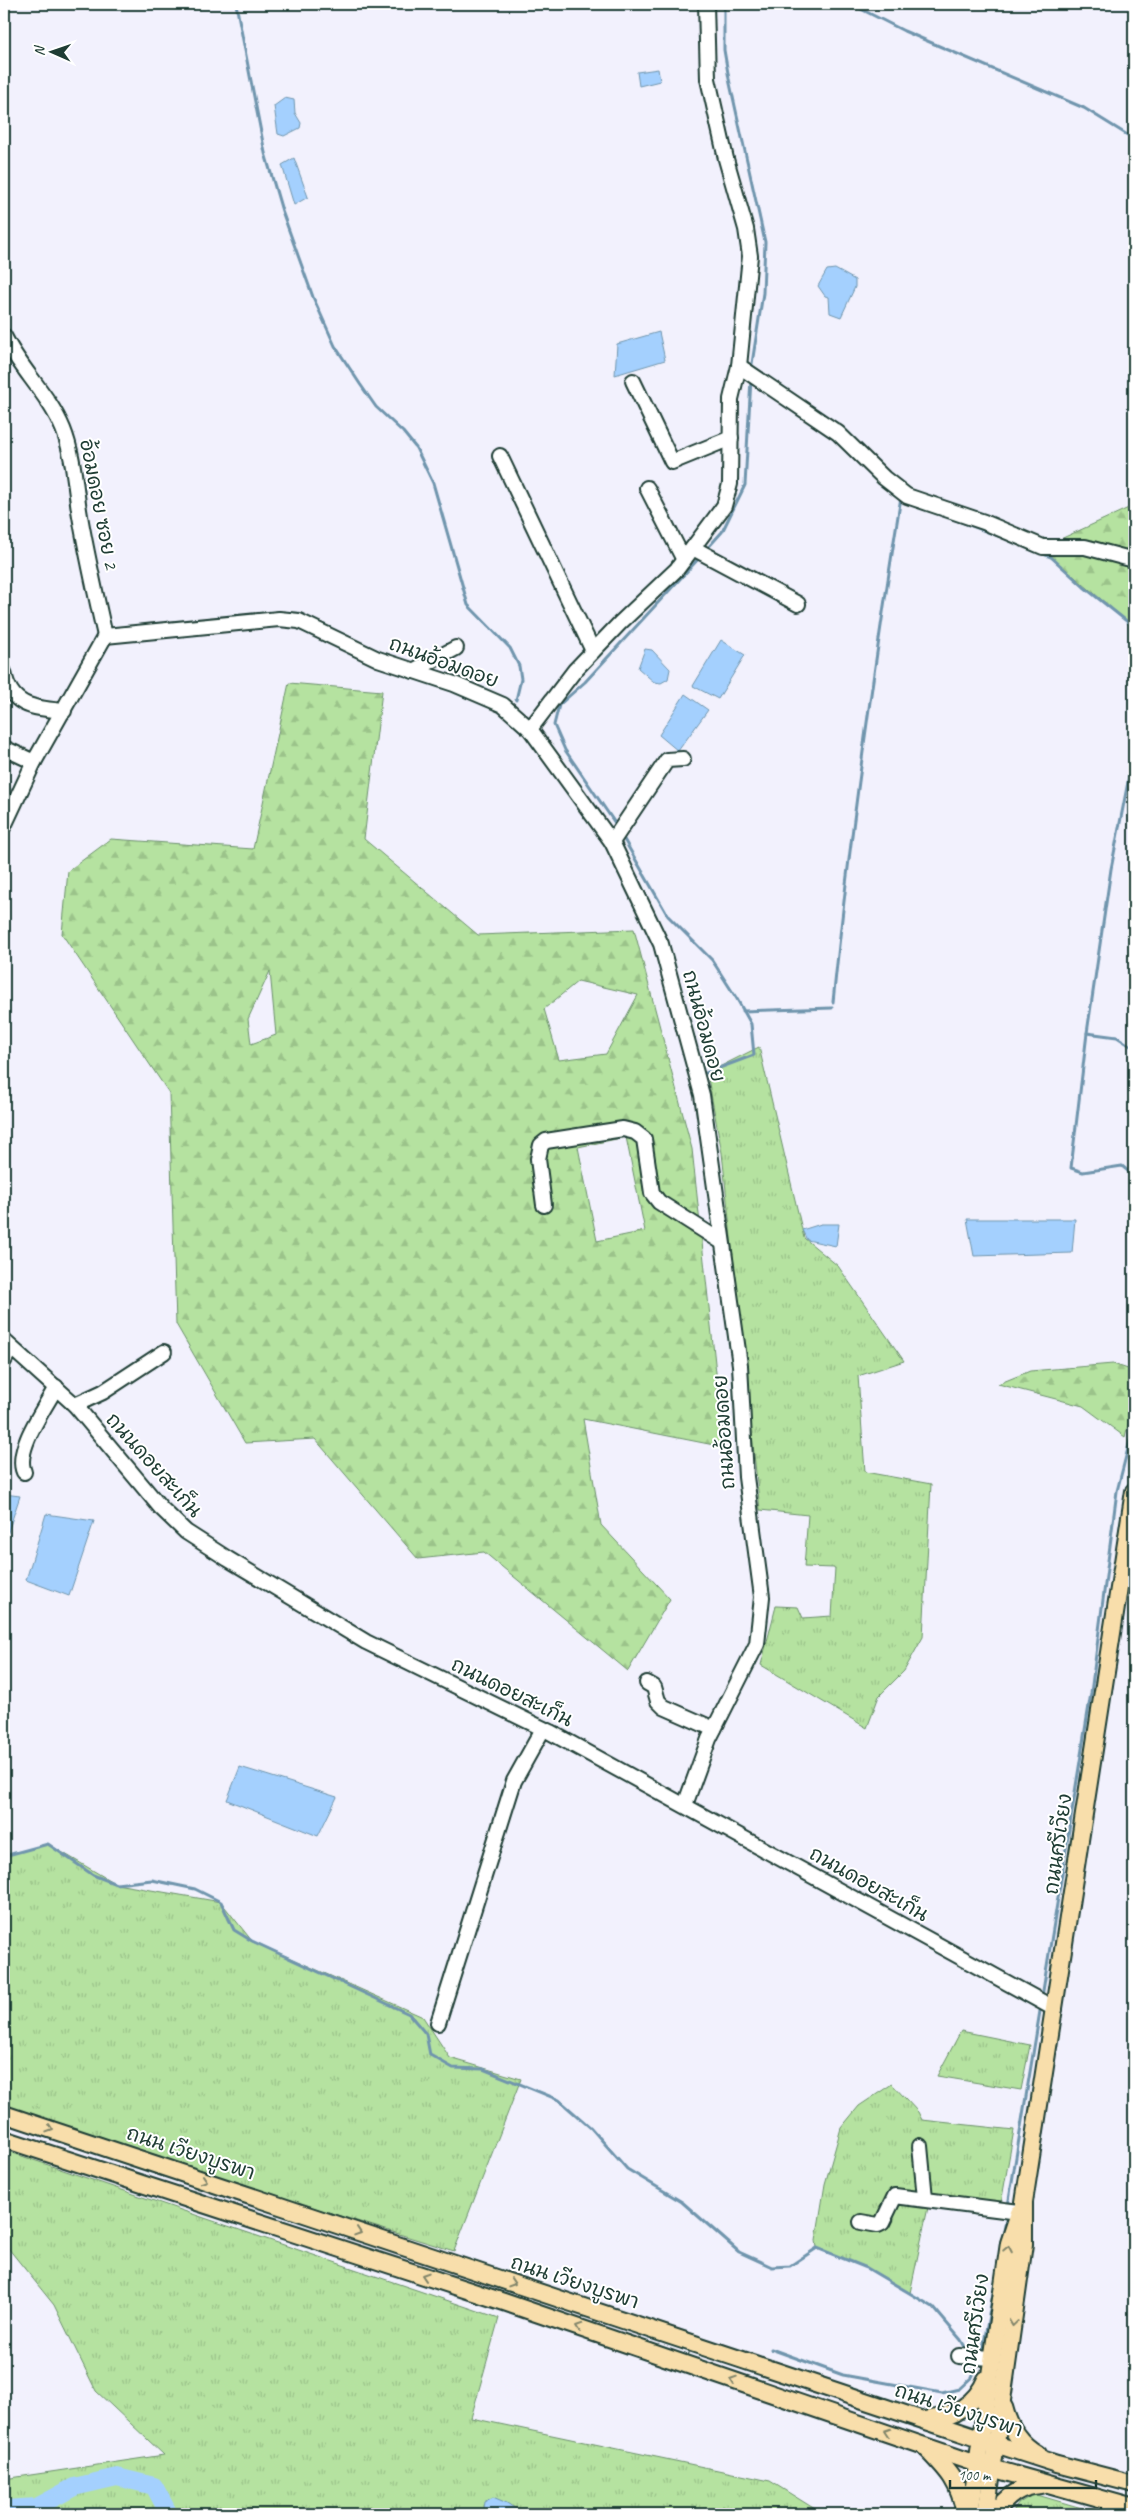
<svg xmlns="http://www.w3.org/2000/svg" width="1138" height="2518" viewBox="0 0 1138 2518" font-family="Caveat,'Playpen Sans Thai',sans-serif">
<defs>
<pattern id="grass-tufts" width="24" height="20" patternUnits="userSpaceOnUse" patternTransform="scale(1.25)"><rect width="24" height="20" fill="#b5e2a0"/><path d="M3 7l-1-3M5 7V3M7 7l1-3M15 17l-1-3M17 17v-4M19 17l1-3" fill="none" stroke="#9bc38a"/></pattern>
<pattern id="forest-firs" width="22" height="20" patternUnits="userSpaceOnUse" patternTransform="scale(1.25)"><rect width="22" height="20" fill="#b5e2a0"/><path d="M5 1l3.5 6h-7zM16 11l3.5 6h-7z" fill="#9bc38a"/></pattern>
</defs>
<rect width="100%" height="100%" fill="#f2f1fd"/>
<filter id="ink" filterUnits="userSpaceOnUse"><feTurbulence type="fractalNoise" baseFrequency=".02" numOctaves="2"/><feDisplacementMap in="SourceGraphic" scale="10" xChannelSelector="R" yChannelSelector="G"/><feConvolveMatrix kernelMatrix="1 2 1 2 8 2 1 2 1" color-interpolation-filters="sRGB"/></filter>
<g filter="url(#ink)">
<!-- grass -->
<g fill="url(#grass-tufts)" stroke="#6a906a">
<polygon points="759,1047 804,1238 838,1266 904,1361 858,1376 865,1472 931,1484 923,1637 904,1671 879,1696 867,1728 761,1665 776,1606 798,1607 803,1618 832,1616 835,1568 804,1567 808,1515 760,1510 722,1153 707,1073"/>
<polygon points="48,1844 116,1884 221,1902 252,1941 423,2017 450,2058 521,2079 454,2251 4,2112 4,1856"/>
<polygon points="961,2031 1030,2045 1021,2090 937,2076"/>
<polygon points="892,2084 918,2112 922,2120 1014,2130 1001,2204 931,2193 910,2293 867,2268 817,2248 816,2240 825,2184 841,2128 859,2106"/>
<polygon points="4,2150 499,2318 471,2418 770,2481 823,2514 4,2514 4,2479 164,2455 96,2391 54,2305 4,2243"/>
<polygon points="1034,2494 1102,2514 1011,2514 1019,2503"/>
</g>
<!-- forest -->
<g fill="url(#forest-firs)" stroke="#6a906a" fill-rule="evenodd">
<polygon points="1133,506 1134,508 1134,627 1051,557 1043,547"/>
<path d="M289,683L382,691L364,839L478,935L634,929L692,1149L724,1447L583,1419L601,1525L670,1599L628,1671L484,1552L418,1559L315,1439L245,1443L176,1324L169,1093L62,934L68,871L111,839L253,849ZM270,971L276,1035L251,1044L248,1019ZM578,981L638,995L606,1054L559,1060L544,1009ZM626,1137L645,1231L597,1241L578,1147Z"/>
<polygon points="1113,1364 1134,1371 1134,1400 1125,1437 1083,1406 998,1384 1030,1371"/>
</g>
<!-- water -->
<g fill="#a4d0fe" stroke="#6f95ad">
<polygon points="658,69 660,81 639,86 637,72"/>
<polygon points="285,98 294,100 295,113 301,123 300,128 284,136 278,134 274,106"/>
<polygon points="294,158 308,197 294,205 282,165"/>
<polygon points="835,269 855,280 855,287 841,317 830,313 829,297 825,296 818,286 827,270"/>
<polygon points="659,332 665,360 615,375 617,344"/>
<polygon points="721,640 745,655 718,699 693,686"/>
<polygon points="645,649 652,650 670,669 668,679 661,683 654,682 638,668"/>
<polygon points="685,694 708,710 678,751 659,735"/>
<polygon points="967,1219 1075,1219 1072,1253 974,1256"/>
<polygon points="821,1224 839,1224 836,1246 807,1240 802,1230"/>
<polygon points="4,1494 20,1496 4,1544"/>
<polygon points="46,1514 94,1521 69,1596 26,1580"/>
<polygon points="240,1767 337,1797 318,1836 227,1800"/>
<polygon points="493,2497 507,2503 523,2514 482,2514 484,2502"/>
</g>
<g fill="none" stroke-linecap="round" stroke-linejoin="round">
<!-- stream -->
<g stroke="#6f95ad" stroke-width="3">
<polyline points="236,4 265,153 282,211 313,297 335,346 360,384 376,407 403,432 416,448 433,483 468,605 510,648 519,666 521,679 516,700"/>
<polyline points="724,4 724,50 729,79 765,242 763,293 751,370"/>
<polyline points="851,4 904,31 1084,108 1134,139"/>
<polyline points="1133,506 1134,508"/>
<polyline points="948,517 1012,541"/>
<polyline points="705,551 722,532 745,485 751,379"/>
<polyline points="1041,553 1051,557 1084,587 1134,627"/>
<polyline points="1134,751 1111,869 1087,1033 1117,1037 1134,1048"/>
<polyline points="617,826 565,750 554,725 559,705 585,682 701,556"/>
<polyline points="622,836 668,916 712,960 737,999 751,1024 754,1055 706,1073"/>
<path d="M833,1002C850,833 874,665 901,497"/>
<polyline points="743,1011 832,1008"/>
<polyline points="1087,1033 1071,1168 1083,1172 1122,1166 1134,1176"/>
<polyline points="4,1856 48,1844 93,1875 116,1884 152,1880 195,1889 221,1902 234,1930 252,1941 409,2014 426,2034 430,2055 453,2068 483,2069 559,2100 591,2128 627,2169 682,2202 739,2252 772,2267 790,2266 817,2248 867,2268 933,2307 961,2340 968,2352"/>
<polyline points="1042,1997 1091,1693 1117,1491 1134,1425"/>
<polyline points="1008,2206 1041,2005"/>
<polyline points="1003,2236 1007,2215"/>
<polyline points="771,2349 843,2375 942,2393 959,2389 972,2377 979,2362"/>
<polyline points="982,2354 995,2282"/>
</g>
<!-- river -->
<polyline stroke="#a4d0fe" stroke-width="18" points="4,2509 37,2507 74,2487 117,2477 154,2486 169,2514"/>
<defs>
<g id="minor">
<path d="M4,336C20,369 49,395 63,429C74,456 75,487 80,516C87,556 96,596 105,636"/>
<polyline points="739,366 838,433 884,478 907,496 984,522 1043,547 1085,547 1134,560"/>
<polyline points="633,381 672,462 731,438"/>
<polyline points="500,456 593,651"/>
<polyline points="647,488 684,560"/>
<polyline points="693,548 798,604"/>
<polyline points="105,636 279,619 299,621 378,659 454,684 503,705 530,729 612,842 661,944 702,1095 740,1365 746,1477 762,1597 757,1644 709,1739 685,1805"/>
<polyline points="413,671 456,648"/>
<path d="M4,672C10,707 34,708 64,711"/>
<polyline points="530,729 575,670 620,623 677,569 724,506 730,484 731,399 739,366 750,256 746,229 726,159 708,79 706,4"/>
<polyline points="4,748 34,762"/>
<polyline points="4,826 34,762 105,636"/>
<polyline points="612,842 667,760 683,759"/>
<polyline points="544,1205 538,1159 541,1145 546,1141 623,1129 635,1132 644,1139 652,1193 659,1202 722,1242"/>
<polyline points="4,1341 75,1405 161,1508 186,1532 228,1559 366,1642 550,1732 1055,2009"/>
<polyline points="4,1361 11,1348"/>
<polyline points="75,1405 103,1392 164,1352"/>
<path d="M24,1472C14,1450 45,1408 56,1387"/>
<polyline points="647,1683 654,1687 658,1701 664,1707 714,1729"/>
<polyline points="438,2023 514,1781 543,1729"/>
<polyline points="920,2146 925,2198"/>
<polyline points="861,2222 878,2225 882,2223 895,2196 1019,2212"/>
<polyline points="959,2356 992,2358"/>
</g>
<g id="major">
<polyline points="4,2114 980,2439 1057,2464 1134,2484"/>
<polyline points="4,2139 504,2302 977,2464 1134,2508"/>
<path d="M1004,2407C1009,2427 1020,2444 1038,2454"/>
<path d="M925,2420C952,2417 975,2406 986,2379"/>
<path d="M925,2447C948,2471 959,2481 965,2514"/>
<polyline points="970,2514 1009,2243 1019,2213"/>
<polyline points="986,2514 1024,2244 1024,2202 1134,1491"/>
<path d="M994,2514C1008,2496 1019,2486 1042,2485"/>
</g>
</defs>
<!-- minor casing -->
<use href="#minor" stroke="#1f3d34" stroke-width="18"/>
<!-- major casing -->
<use href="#major" stroke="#1f3d34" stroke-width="20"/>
<!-- minor -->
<use href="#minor" stroke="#fff" stroke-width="14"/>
<!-- major -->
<use href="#major" stroke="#f8deab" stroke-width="16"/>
</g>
<!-- one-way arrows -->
<defs><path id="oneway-chevron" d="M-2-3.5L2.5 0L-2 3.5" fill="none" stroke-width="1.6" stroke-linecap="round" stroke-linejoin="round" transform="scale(1.25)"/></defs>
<g stroke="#81856a">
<use href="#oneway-chevron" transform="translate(50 2129) rotate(18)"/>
<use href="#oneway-chevron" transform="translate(204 2180) rotate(18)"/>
<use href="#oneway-chevron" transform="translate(358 2232) rotate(18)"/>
<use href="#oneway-chevron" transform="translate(1008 2249) rotate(-79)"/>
<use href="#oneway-chevron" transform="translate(425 2276) rotate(-162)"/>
<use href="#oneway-chevron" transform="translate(512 2283) rotate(18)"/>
<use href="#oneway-chevron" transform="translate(1013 2323) rotate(98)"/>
<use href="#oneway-chevron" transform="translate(579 2327) rotate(-161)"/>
<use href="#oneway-chevron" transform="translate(733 2380) rotate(-161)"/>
<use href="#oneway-chevron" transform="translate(887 2432) rotate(-161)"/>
</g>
</g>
<g text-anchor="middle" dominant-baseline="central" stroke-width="4" stroke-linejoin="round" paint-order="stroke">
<!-- street labels -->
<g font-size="20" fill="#1f3d34" stroke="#fff">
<text transform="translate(99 504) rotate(79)">อ้อมดอย ซอย 2</text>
<text transform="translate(444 662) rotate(20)">ถนนอ้อมดอย</text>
<text transform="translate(704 1026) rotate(75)">ถนนอ้อมดอย</text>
<text transform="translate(724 1432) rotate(-94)">ถนนอ้อมดอย</text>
<text transform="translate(154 1465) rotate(48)">ถนนดอยสะเก็น</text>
<text transform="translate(512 1692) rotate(26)">ถนนดอยสะเก็น</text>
<text transform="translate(1058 1844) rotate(-82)">ถนนศรีเวียง</text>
<text transform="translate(869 1884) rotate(29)">ถนนดอยสะเก็น</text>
<text transform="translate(191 2153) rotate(18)">ถนน เวียงบูรพา</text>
<text transform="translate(575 2282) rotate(18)">ถนน เวียงบูรพา</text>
<text transform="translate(975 2324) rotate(-82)">ถนนศรีเวียง</text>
<text transform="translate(959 2410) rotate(18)">ถนน เวียงบูรพา</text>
</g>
</g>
<!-- margin -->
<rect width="1138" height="2518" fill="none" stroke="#fff" stroke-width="20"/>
<rect x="10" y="10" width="1118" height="2498" fill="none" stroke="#1f3d34" stroke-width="2" filter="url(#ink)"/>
<!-- north arrow -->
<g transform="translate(52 52) rotate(272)" stroke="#ffffff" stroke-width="4" paint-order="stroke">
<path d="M0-4L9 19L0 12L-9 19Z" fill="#1f3d34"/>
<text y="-8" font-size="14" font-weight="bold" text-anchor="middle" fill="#1f3d34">N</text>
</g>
<!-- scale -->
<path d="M950 2480v8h146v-8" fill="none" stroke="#1f3d34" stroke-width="2.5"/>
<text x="958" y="2480" font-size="15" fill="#1f3d34" stroke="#ffffff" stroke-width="4" paint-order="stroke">100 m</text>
</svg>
